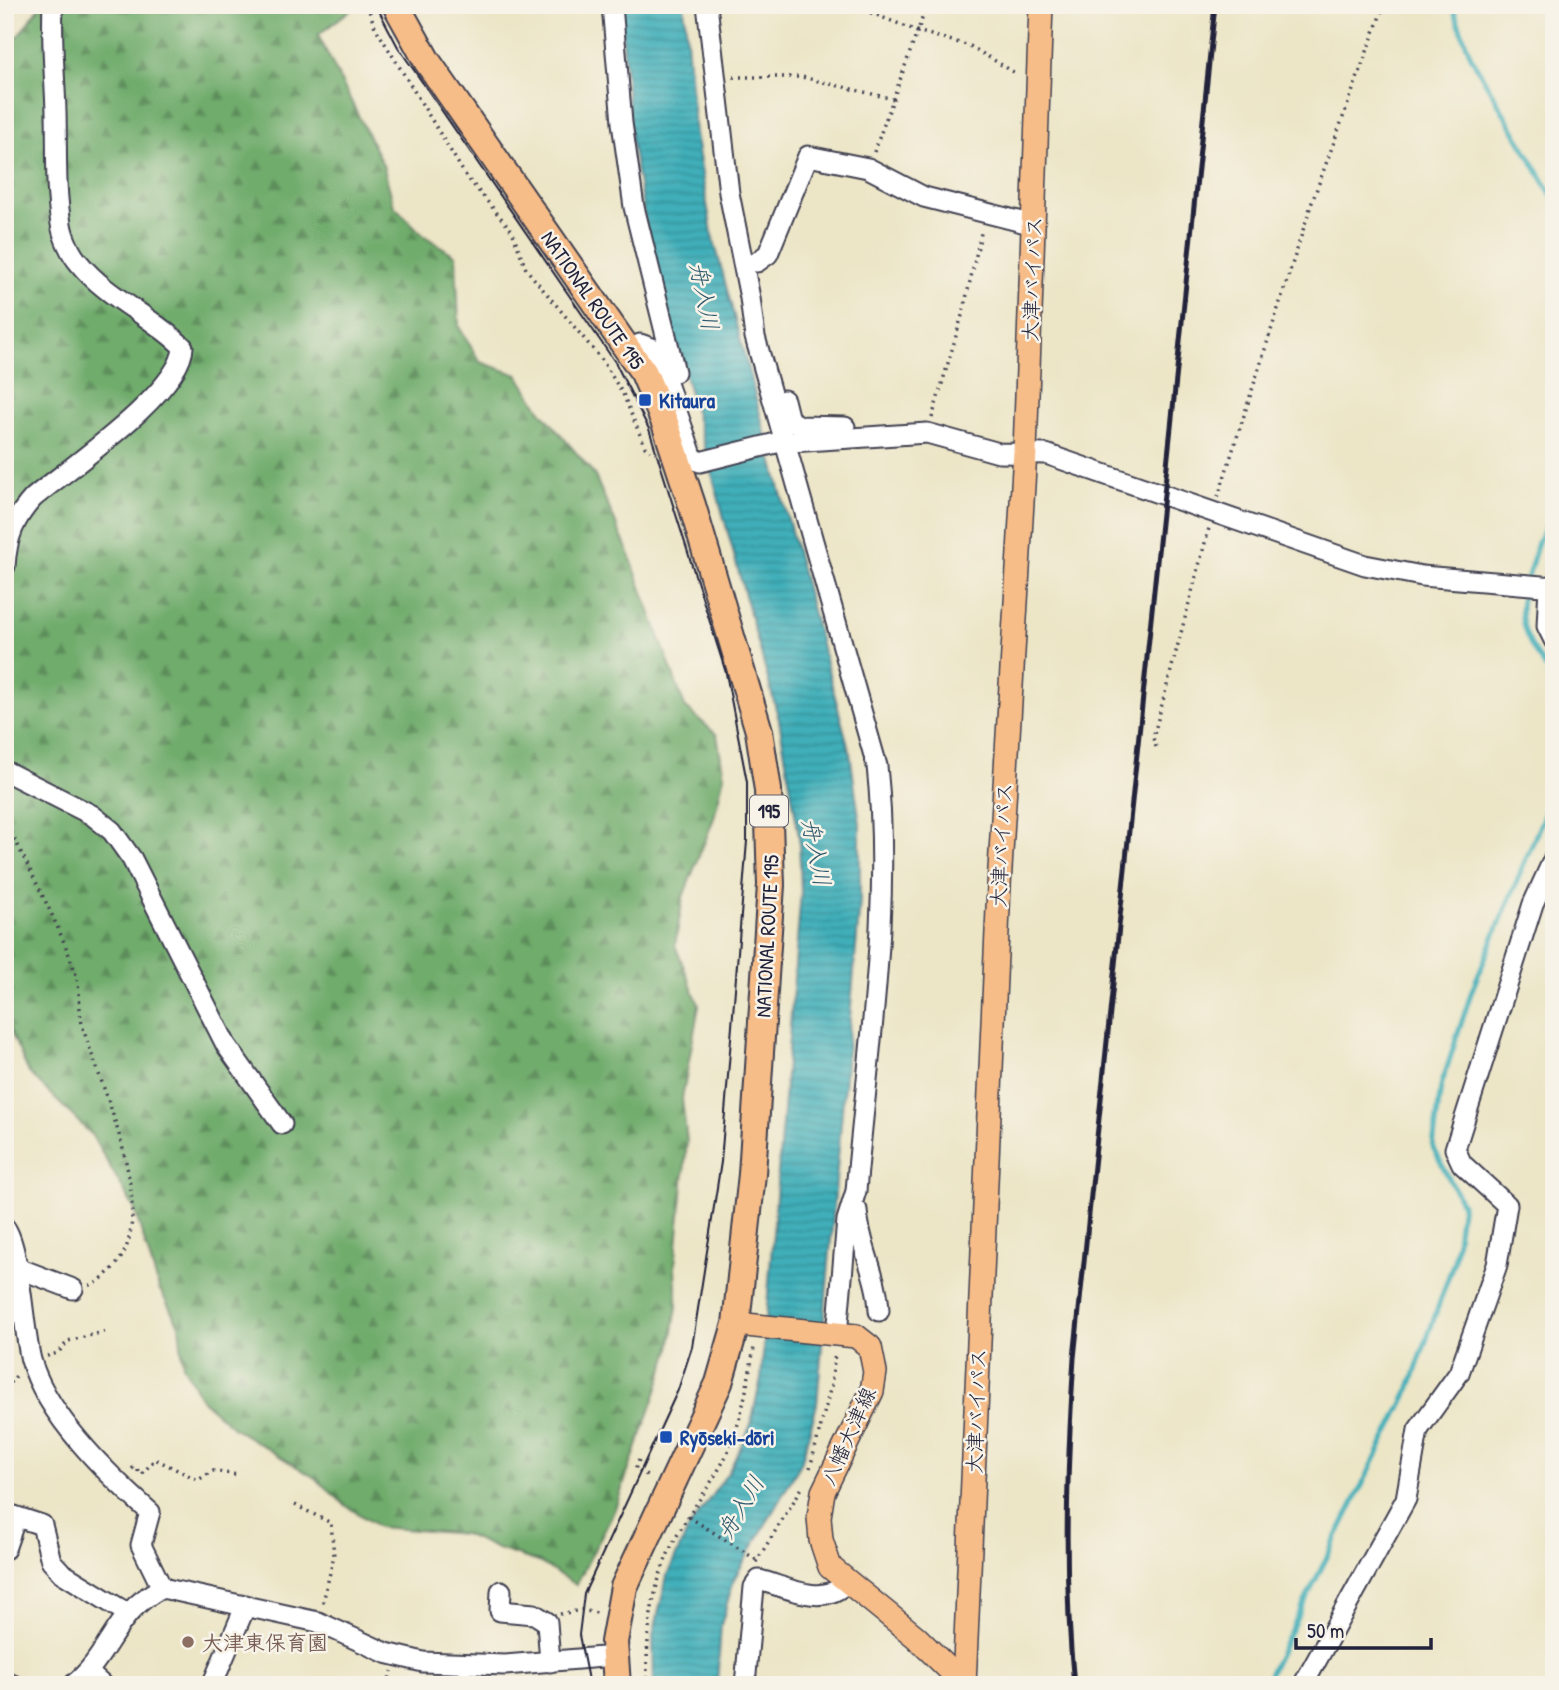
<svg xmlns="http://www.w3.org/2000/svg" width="1559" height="1690" viewBox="0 0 1559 1690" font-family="'Patrick Hand','Klee One',sans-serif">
<defs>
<pattern id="forest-firs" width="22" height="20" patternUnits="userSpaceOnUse" patternTransform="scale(1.75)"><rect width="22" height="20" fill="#70ac6c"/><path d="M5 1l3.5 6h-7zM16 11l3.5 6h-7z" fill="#5c8c5a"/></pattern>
<pattern id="water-rules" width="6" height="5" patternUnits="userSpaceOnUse" patternTransform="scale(1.75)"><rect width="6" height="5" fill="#3fafb9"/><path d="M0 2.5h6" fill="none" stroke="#348e98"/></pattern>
</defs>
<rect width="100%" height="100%" fill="#f7f3e8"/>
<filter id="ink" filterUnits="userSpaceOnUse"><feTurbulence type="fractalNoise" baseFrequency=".0143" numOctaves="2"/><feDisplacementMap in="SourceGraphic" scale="14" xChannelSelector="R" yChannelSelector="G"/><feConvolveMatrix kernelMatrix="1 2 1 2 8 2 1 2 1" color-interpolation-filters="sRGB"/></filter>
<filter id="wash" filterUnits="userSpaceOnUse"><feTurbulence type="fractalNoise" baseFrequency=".00686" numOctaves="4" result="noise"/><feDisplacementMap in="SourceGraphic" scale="28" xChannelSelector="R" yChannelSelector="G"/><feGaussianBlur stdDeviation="1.57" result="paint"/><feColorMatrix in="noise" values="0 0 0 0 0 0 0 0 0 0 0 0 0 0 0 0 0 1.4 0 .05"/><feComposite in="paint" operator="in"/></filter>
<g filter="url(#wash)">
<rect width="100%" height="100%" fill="#ece5c6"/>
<!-- forest -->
<polygon fill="url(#forest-firs)" stroke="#496754" stroke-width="2" points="41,5 357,5 318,35 383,165 394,206 423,235 456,256 459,327 480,362 518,375 541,411 594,474 628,551 685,707 717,735 724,776 714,818 683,897 675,945 699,1005 682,1099 687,1141 675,1267 677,1307 670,1349 657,1391 614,1511 576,1585 539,1562 500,1550 464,1534 379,1527 345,1505 315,1478 234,1428 202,1400 183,1365 179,1325 159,1288 134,1208 91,1134 29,1073 5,1019 5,352 9,336 5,328 5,34 16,39"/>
<!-- water -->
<polygon fill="url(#water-rules)" stroke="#30687a" stroke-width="2" points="620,5 684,5 695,133 712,233 850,753 860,824 860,901 817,1404 801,1463 734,1579 721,1625 717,1685 654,1685 653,1636 667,1575 689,1528 729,1471 750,1427 761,1379 801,892 799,836 779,720 649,243 631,139"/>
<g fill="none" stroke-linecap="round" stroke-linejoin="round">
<!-- stream -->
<g stroke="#3fafb9" stroke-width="5">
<polyline points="1452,5 1471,57 1554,199"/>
<polyline points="1527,580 1538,542 1554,512"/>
<path d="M1524,589C1514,623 1532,652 1554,678"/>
<polyline points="1264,1685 1409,1390 1454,1261 1462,1204 1433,1147 1441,1086 1472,990 1554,791"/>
</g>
</g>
</g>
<g filter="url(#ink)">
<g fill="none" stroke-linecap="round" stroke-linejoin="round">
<defs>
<g id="minor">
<polyline points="612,5 622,123 634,207 675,372"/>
<path d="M707,5L729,193L750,298L755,337L877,766C892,907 868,1051 856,1191L847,1220L837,1335"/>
<polyline points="757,262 768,254 808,156 868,168 924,197 1034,225"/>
<polyline points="628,350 640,344 655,349 693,458 700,462 776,443 927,433 999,453 1046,454 1365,565 1422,576 1554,587"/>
<polyline points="784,400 789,420 801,426 845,427"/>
<path d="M5,566C7,537 14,519 33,498C69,468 182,391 183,347C152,316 107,298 79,263C71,254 63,237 61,224C55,187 57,150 56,112C55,77 51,40 53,5"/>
<polyline points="1549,586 1547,626 1554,640"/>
<polyline points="5,771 92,815 112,831 132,859 226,1045 282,1124"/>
<path d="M857,1210C859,1245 878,1277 879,1311"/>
<path d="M5,1228C20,1247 23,1330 31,1360C47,1416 107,1474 150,1512L141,1545L162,1588"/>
<polyline points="15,1267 73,1289"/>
<polyline points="5,1513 42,1525 51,1561 62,1573 127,1613"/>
<polyline points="5,1549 16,1517"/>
<polyline points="501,1591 500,1611 534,1614 547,1622 550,1662"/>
<polyline points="89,1673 102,1685"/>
<polyline points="5,1682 13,1685"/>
<path d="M73,1685C112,1654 113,1612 162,1588L318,1622L386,1653L423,1662L505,1665L615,1656"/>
<polyline points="212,1685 246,1605"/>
<path d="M745,1685L754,1587L759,1580C790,1588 824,1608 848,1581"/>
<polyline points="1303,1685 1406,1499 1418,1430 1459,1373 1497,1265 1507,1205 1462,1164 1455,1149 1533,904 1554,858"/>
</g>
<g id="major">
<polyline points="736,1324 856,1336 870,1347 875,1372 872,1391 823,1492 819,1517 821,1540 830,1567 916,1637 965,1685"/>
<polyline points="964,1685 999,886 1025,452 1041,5"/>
</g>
<polyline id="highway" points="396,5 427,61 644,373 665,423 692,505 759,731 768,790 771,885 752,1174 736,1324 719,1383 624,1587 614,1642 617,1685"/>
</defs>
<!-- minor casing -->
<use href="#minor" stroke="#403f50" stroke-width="23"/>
<!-- major casing -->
<use href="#major" stroke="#403f50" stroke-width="26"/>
<!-- highway casing -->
<use href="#highway" stroke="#403f50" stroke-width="30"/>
<!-- path -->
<g stroke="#403f50" stroke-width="3.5" stroke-dasharray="2 5" stroke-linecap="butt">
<polyline points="367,5 375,27 466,176 512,231 526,269 602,360 623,394 645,447 650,451"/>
<polyline points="851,5 917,31 970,46 1017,74"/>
<polyline points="733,77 802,77 893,99"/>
<polyline points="874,152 927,5"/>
<polyline points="932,418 963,312 982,229"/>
<polyline points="1218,497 1311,205 1384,5"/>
<polyline points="1156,747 1153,738 1209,528"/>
<path d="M5,829L12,834C33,877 62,930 76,975C81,992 78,1011 83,1028C100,1085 165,1221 111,1270C104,1276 98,1284 89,1285"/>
<polyline points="5,1176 9,1213"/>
<polyline points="47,1356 58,1353 68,1341 108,1331"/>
<polyline points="5,1388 18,1374"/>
<polyline points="639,1460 635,1469 651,1477"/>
<polyline points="810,1468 831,1386 835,1353"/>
<polyline points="132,1469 134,1467 142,1474 155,1459 198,1480 213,1471 238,1475"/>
<polyline points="295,1505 331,1523 334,1556 322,1606"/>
<polyline points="689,1517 757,1560"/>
<polyline points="756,1562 802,1488"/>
<polyline points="560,1614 581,1610 597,1613"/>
<polyline points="387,1685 392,1671"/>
<path d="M647,1685C646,1640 650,1595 668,1554C682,1521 706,1493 723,1462C741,1427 747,1386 754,1348"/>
</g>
<!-- minor -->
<use href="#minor" stroke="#fff" stroke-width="19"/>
<!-- major -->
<use href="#major" stroke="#f7bd88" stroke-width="23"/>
<!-- highway -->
<use href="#highway" stroke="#f7bd88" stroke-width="26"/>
<!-- tram -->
<polyline stroke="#22223b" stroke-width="2" points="376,5 398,47 615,362 649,429 726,673 747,782 747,841 721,1162 692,1347 678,1390 584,1594 579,1635 589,1685"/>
<!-- rail -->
<path stroke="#22223b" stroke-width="5" d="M1074,1685C1063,1576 1067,1467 1074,1358L1215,5"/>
</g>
</g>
<!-- markers -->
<g fill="#1a4fb4" stroke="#f7f3e8" stroke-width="2.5">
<rect x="638" y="393" width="14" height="14" rx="3.5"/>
<rect x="659" y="1430" width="14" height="14" rx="3.5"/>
</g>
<circle fill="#8d6e63" stroke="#f7f3e8" stroke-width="2.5" cx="188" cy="1642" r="7"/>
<g text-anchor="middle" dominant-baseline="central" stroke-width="5" stroke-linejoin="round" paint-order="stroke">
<!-- shield labels -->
<rect fill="#f7f3e8" stroke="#62616f" stroke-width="2" x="750" y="795.5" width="38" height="31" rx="5"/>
<g font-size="19" font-weight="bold" fill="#22223b">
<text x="769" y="811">195</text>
</g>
<!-- street labels -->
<g font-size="21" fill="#22223b" stroke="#f7f3e8">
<text transform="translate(1032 279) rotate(-88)">大津バイパス</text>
<text transform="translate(593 300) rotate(55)">NATIONAL ROUTE 195</text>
<text transform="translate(1001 845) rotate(-87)">大津バイパス</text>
<text transform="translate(767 936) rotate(-87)">NATIONAL ROUTE 195</text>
<text transform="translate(976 1411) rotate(-88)">大津バイパス</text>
<text transform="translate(848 1436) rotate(-66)">八幡大津線</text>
</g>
<!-- transit labels -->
<g font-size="21" font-weight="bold" fill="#164399" stroke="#f7f3e8" text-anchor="start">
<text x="659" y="400">Kitaura</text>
<text x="680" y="1437">Ryōseki-dōri</text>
</g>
<!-- education labels -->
<g font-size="21" font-weight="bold" fill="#785e54" stroke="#f7f3e8" text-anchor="start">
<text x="202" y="1642">大津東保育園</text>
</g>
<!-- water labels -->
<g font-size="23" font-style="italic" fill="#2e5a6d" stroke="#f7f3e8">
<text transform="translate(705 296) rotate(79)">舟入川</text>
<text transform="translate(817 852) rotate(79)">舟入川</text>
<text transform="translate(740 1507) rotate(-59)">舟入川</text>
</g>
</g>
<!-- margin -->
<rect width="1559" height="1690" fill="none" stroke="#f7f3e8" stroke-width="28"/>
<!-- scale -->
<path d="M1296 1638v10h135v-10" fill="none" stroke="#22223b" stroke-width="3.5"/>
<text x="1307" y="1638" font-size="21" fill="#22223b" stroke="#f7f3e8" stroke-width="5" paint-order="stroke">50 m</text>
</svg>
